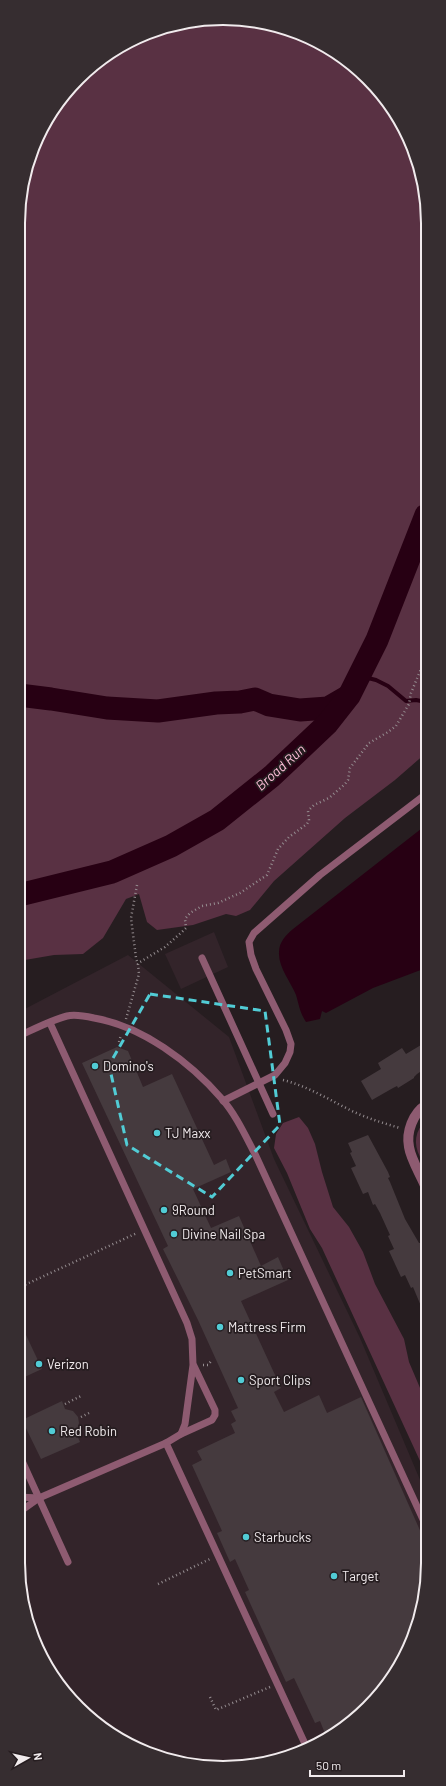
<svg xmlns="http://www.w3.org/2000/svg" width="446" height="1786" viewBox="0 0 446 1786" font-family="Barlow,sans-serif">
<rect width="100%" height="100%" fill="#261d20"/>
<!-- built -->
<g fill="#33242a">
<polygon points="214,932 228,967 181,989 165,954"/>
<polygon points="128,955 229,1037 274,1159 360,1338 426,1494 426,1590 401,1665 348,1725 276,1761 209,1768 132,1747 69,1698 34,1641 18,1563 18,1477 20,1474 18,1470 19,1012"/>
</g>
<!-- green -->
<g fill="#593143">
<polygon points="250,20 314,39 368,78 407,133 426,196 426,753 395,780 345,818 274,881 250,910 236,916 226,914 193,925 157,930 147,922 139,894 126,899 103,938 83,954 54,955 19,961 20,196 46,120 98,60 170,25"/>
<polygon points="299,1117 308,1128 315,1144 322,1172 333,1207 349,1227 363,1252 375,1284 404,1339 409,1362 426,1402 426,1474 322,1248 310,1229 287,1173 274,1148 276,1134 283,1123"/>
<path d="M426,1120V1156L420,1157C413,1143 415,1131 426,1120Z"/>
</g>
<!-- water -->
<path fill="#270013" d="M426,825V968L373,988L326,1013L322,1011L320,1019L306,1022C300,1013 299,1005 296,995C291,982 278,967 279,952C279,942 286,935 293,929Z"/>
<g fill="none" stroke-linecap="round" stroke-linejoin="round">
<!-- stream -->
<polyline stroke="#270013" stroke-width="4" points="360,676 376,680 388,686 406,701 416,700 426,702"/>
<!-- river -->
<g stroke="#270013" stroke-width="23">
<polyline points="19,695 51,699 107,708 158,711 216,703 240,702 255,699 269,705 300,710 328,708 347,697"/>
<polyline points="19,895 112,872 171,846 217,820 272,776 327,724 349,696 377,640 426,515"/>
</g>
</g>
<!-- building -->
<g fill="#453a3e">
<polygon points="426,1042 426,1068 417,1074 414,1077 414,1078 398,1088 397,1086 393,1088 372,1100 361,1081 381,1069 378,1063 402,1048 406,1054"/>
<polygon points="117,1047 128,1051 143,1087 172,1074 214,1165 226,1159 231,1172 193,1189 211,1228 239,1216 261,1266 278,1257 288,1280 241,1301 281,1388 274,1392 284,1412 319,1395 327,1413 361,1397 426,1544 426,1590 401,1665 348,1726 326,1736 320,1721 315,1723 294,1678 286,1682 245,1592 249,1590 235,1559 230,1562 217,1533 222,1531 192,1465 202,1460 197,1451 235,1433 231,1424 236,1421 231,1411 238,1408 198,1320 163,1249 168,1246 82,1063"/>
<polygon points="368,1135 388,1172 390,1177 388,1178 390,1182 405,1219 419,1243 420,1243 422,1247 426,1245 426,1318 413,1287 411,1288 405,1275 401,1277 389,1251 394,1249 388,1236 390,1235 380,1213 375,1204 373,1205 368,1192 363,1194 351,1168 356,1166 350,1153 352,1152 348,1143"/>
<polygon points="18,1318 42,1369 18,1380"/>
<polygon points="62,1401 65,1409 73,1411 78,1417 79,1423 76,1433 80,1442 41,1459 22,1420"/>
</g>
<g fill="none" stroke-linecap="round" stroke-linejoin="round">
<!-- path -->
<g stroke="#958d90" stroke-width="2.5" stroke-dasharray="1 3" stroke-linecap="butt">
<polyline points="137,885 131,918 136,958 138,964"/>
<polyline points="126,1019 139,974 138,964 140,962 165,947 183,931 186,928 185,919 190,913 202,906 218,903 240,893 267,875 278,849 289,837 307,824 309,820 308,811 314,805 329,798 345,784 348,780 350,768 369,743 388,732 396,726 409,704 411,693 426,657"/>
<polyline points="119,1042 121,1035"/>
<path d="M283,1080C307,1086 328,1099 350,1110C366,1118 383,1123 400,1128"/>
<polyline points="18,1288 137,1233"/>
<polyline points="203,1365 208,1365 212,1360"/>
<polyline points="65,1404 81,1396"/>
<polyline points="81,1417 89,1413"/>
<polyline points="158,1584 210,1559"/>
<polyline points="210,1697 216,1710 270,1687"/>
</g>
<!-- service -->
<g stroke="#8e5b71" stroke-width="7">
<polyline points="202,958 273,1114"/>
<path d="M19,1036C34,1029 51,1020 67,1016C75,1014 85,1016 94,1018C142,1026 190,1062 222,1099C236,1115 245,1135 255,1154L426,1526"/>
<polyline points="223,1101 275,1075 285,1063 290,1052 291,1044 286,1030 256,969 251,955 249,942 254,933 320,875 426,794"/>
<polyline points="181,1434 212,1420 215,1415 215,1410 194,1366"/>
<polyline points="166,1443 306,1746"/>
<polyline points="18,1452 68,1562"/>
<polyline points="18,1497 39,1498"/>
<polyline points="18,1513 39,1498 166,1443 181,1434 185,1424 193,1365 192,1339 187,1323 50,1023"/>
</g>
<!-- minor -->
<path stroke="#8e5b71" stroke-width="10" d="M426,1188C421,1175 411,1160 409,1147C406,1132 413,1113 426,1105"/>
</g>
<!-- marked area -->
<path fill="none" stroke="#51ccd5" stroke-width="3" stroke-dasharray="8 5" stroke-linejoin="round" d="M150,994L265,1011L280,1125L212,1197L127,1145L109,1065Z"/>
<!-- markers -->
<g fill="#51ccd5" stroke="#261d20" stroke-width="1.5">
<circle cx="95" cy="1066" r="4"/>
<circle cx="157" cy="1133" r="4"/>
<circle cx="164" cy="1210" r="4"/>
<circle cx="174" cy="1234" r="4"/>
<circle cx="230" cy="1273" r="4"/>
<circle cx="220" cy="1327" r="4"/>
<circle cx="39" cy="1364" r="4"/>
<circle cx="241" cy="1380" r="4"/>
<circle cx="52" cy="1431" r="4"/>
<circle cx="246" cy="1537" r="4"/>
<circle cx="334" cy="1576" r="4"/>
</g>
<g text-anchor="middle" dominant-baseline="central" stroke-width="3.5" stroke-linejoin="round" paint-order="stroke">
<!-- poi labels -->
<g font-size="13" fill="#f1ebed" stroke="#261d20" text-anchor="start">
<text x="103" y="1066">Domino's</text>
<text x="165" y="1133">TJ Maxx</text>
<text x="172" y="1210">9Round</text>
<text x="182" y="1234">Divine Nail Spa</text>
<text x="238" y="1273">PetSmart</text>
<text x="228" y="1327">Mattress Firm</text>
<text x="47" y="1364">Verizon</text>
<text x="249" y="1380">Sport Clips</text>
<text x="60" y="1431">Red Robin</text>
<text x="254" y="1537">Starbucks</text>
<text x="342" y="1576">Target</text>
</g>
<!-- water labels -->
<g font-size="14" font-style="italic" fill="#fdbed8" stroke="#261d20">
<text transform="translate(280 767) rotate(-42)">Broad Run</text>
</g>
</g>
<!-- crop -->
<path d="M0 0H446V1786H0ZM223 25H223A198 198 0 0 1 421 223V1563A198 198 0 0 1 223 1761H223A198 198 0 0 1 25 1563V223A198 198 0 0 1 223 25Z" fill="#362d30" fill-rule="evenodd"/>
<path fill="none" stroke="#f1ebed" stroke-width="2" d="M223 25H223A198 198 0 0 1 421 223V1563A198 198 0 0 1 223 1761H223A198 198 0 0 1 25 1563V223A198 198 0 0 1 223 25Z"/>
<!-- north arrow -->
<g transform="translate(28 1758) rotate(82)" stroke="#261d20" stroke-width="3" paint-order="stroke">
<path d="M0-3L7 15L0 10L-7 15Z" fill="#f1ebed"/>
<text y="-6" font-size="11" font-weight="bold" text-anchor="middle" fill="#f1ebed">N</text>
</g>
<!-- scale -->
<path d="M310 1770v6h94v-6" fill="none" stroke="#f1ebed" stroke-width="2"/>
<text x="316" y="1770" font-size="12" fill="#f1ebed" stroke="#261d20" stroke-width="3" paint-order="stroke">50 m</text>
</svg>
